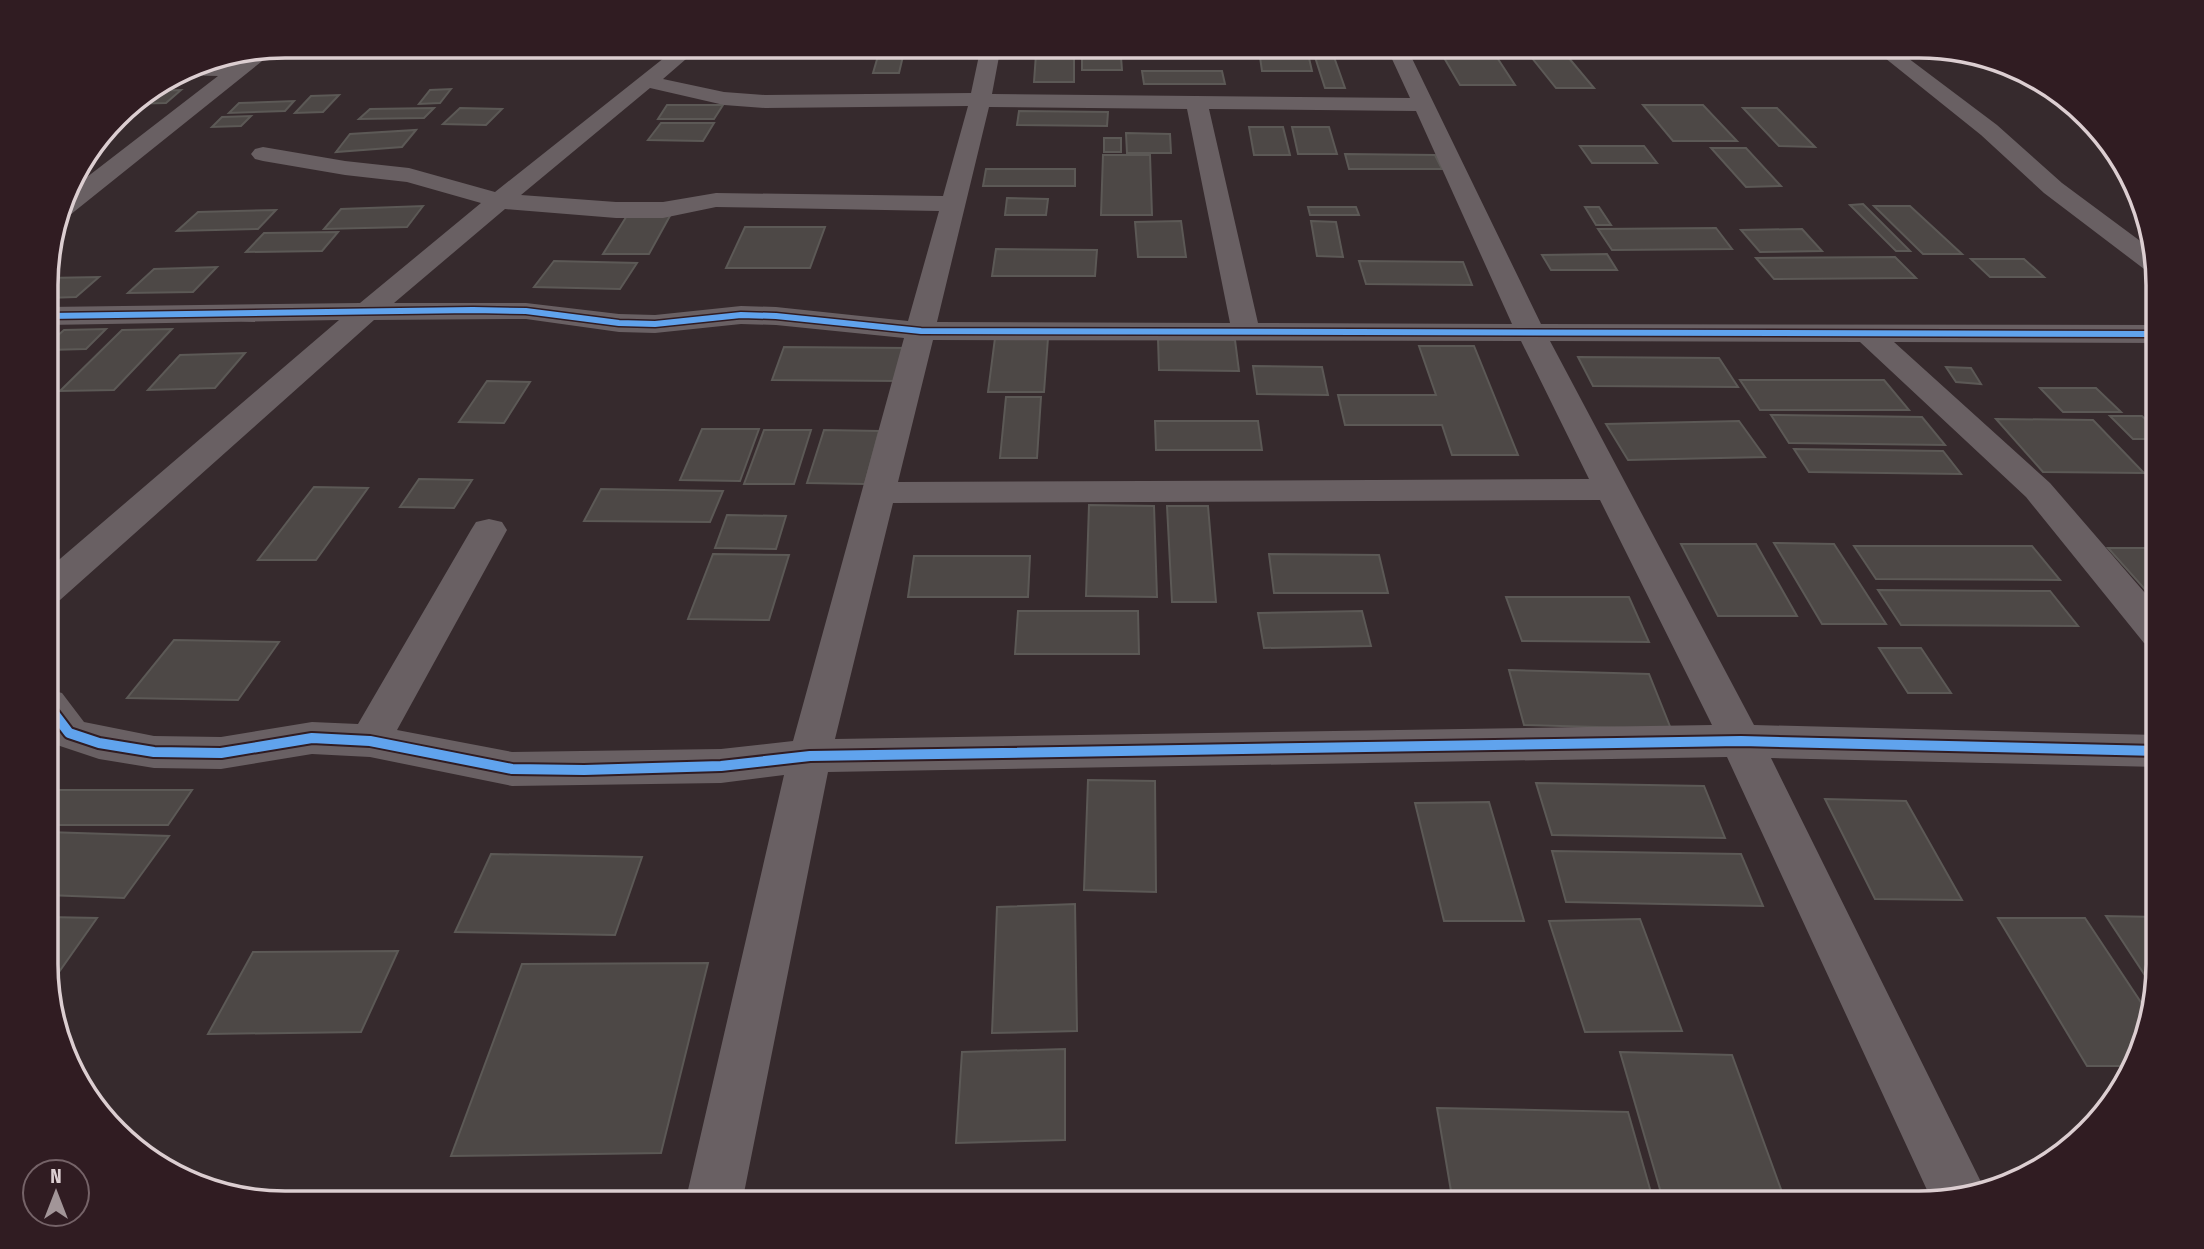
<svg xmlns="http://www.w3.org/2000/svg" width="2204" height="1249" viewBox="0 0 2204 1249" font-family="'Fira Sans Condensed',sans-serif">
<rect width="100%" height="100%" fill="#362a2d"/>
<!-- building -->
<g fill="#4d4846" stroke="#5c5956" stroke-width="2">
<polygon points="288,46 351,46 338,57 273,59"/>
<rect x="1041" y="46" width="41" height="5"/>
<polygon points="1095,46 1162,46 1164,55 1095,55"/>
<polygon points="1182,46 1202,46 1204,57 1184,57"/>
<polygon points="1210,46 1242,46 1244,56 1211,56"/>
<polygon points="1265,46 1299,46 1302,54 1267,54"/>
<polygon points="1580,46 1588,56 1531,56 1524,47"/>
<polygon points="1653,46 1699,46 1709,55 1662,55"/>
<polygon points="1740,46 1791,46 1805,58 1753,58"/>
<polygon points="1036,54 1074,54 1074,82 1034,82"/>
<polygon points="878,56 903,56 899,73 873,73"/>
<polygon points="1443,56 1496,56 1515,85 1460,85"/>
<polygon points="1082,57 1121,57 1122,70 1082,70"/>
<polygon points="1260,57 1309,58 1312,71 1262,71"/>
<polygon points="1315,57 1334,57 1345,88 1325,88"/>
<polygon points="1568,57 1594,88 1556,88 1532,58"/>
<polygon points="1142,71 1222,71 1225,84 1144,84"/>
<polygon points="451,89 440,103 419,104 430,90"/>
<polygon points="181,90 166,103 128,104 149,91"/>
<polygon points="339,95 323,112 295,113 311,96"/>
<polygon points="294,101 285,111 229,113 239,103"/>
<polygon points="667,105 723,105 714,119 658,119"/>
<polygon points="1643,105 1703,105 1737,141 1673,141"/>
<polygon points="434,108 424,118 359,119 370,109"/>
<polygon points="460,108 502,109 486,125 443,124"/>
<polygon points="1743,108 1777,108 1815,147 1779,146"/>
<polygon points="1019,111 1108,112 1107,126 1017,125"/>
<polygon points="251,116 241,126 212,127 222,117"/>
<polygon points="661,123 714,123 703,141 648,140"/>
<polygon points="1249,127 1283,127 1290,155 1254,155"/>
<polygon points="1292,127 1329,127 1337,154 1298,154"/>
<polygon points="416,130 402,147 336,152 350,134"/>
<polygon points="1126,133 1170,134 1171,153 1127,153"/>
<rect x="1104" y="138" width="17" height="14"/>
<polygon points="1580,146 1644,146 1657,163 1592,163"/>
<polygon points="1711,148 1746,148 1781,186 1746,187"/>
<polygon points="1345,154 1435,155 1442,169 1349,169"/>
<polygon points="1103,155 1150,155 1152,215 1101,215"/>
<polygon points="986,169 1075,169 1075,186 983,186"/>
<polygon points="1007,198 1048,199 1046,215 1005,215"/>
<polygon points="1863,204 1910,251 1896,251 1850,205"/>
<polygon points="423,206 407,227 324,229 341,209"/>
<polygon points="1874,206 1910,206 1962,254 1923,254"/>
<polygon points="1308,207 1356,207 1359,215 1310,215"/>
<polygon points="1585,207 1599,207 1611,225 1596,225"/>
<polygon points="276,210 258,229 177,231 198,212"/>
<polygon points="628,214 671,214 649,254 603,254"/>
<polygon points="1181,221 1186,257 1138,257 1135,222"/>
<polygon points="1311,221 1336,222 1343,257 1317,256"/>
<polygon points="745,227 825,227 810,268 726,268"/>
<polygon points="1716,228 1732,249 1612,250 1598,229"/>
<polygon points="1802,229 1822,251 1760,252 1741,230"/>
<polygon points="338,232 322,251 246,252 264,233"/>
<polygon points="996,249 1097,250 1095,276 992,276"/>
<polygon points="1607,254 1617,270 1551,270 1542,255"/>
<polygon points="1895,257 1916,278 1774,279 1756,258"/>
<polygon points="1971,259 2024,259 2044,277 1990,277"/>
<polygon points="554,261 637,263 620,289 534,287"/>
<polygon points="1359,261 1463,262 1472,285 1366,284"/>
<polygon points="217,267 193,292 128,293 154,269"/>
<polygon points="99,277 76,297 47,298 47,278"/>
<polygon points="106,329 86,349 47,350 47,345 64,330"/>
<polygon points="172,329 114,390 60,391 122,330"/>
<polygon points="995,338 1048,338 1044,392 988,392"/>
<polygon points="1158,339 1235,340 1239,371 1159,370"/>
<polygon points="1419,346 1474,346 1518,455 1452,455 1442,425 1345,425 1338,395 1436,395"/>
<polygon points="784,347 908,348 899,381 772,380"/>
<polygon points="245,353 215,388 148,390 180,355"/>
<polygon points="1578,357 1719,358 1738,387 1593,386"/>
<polygon points="1253,366 1322,367 1328,395 1257,394"/>
<polygon points="1946,367 1971,368 1981,384 1956,382"/>
<polygon points="1740,380 1884,380 1909,410 1760,410"/>
<polygon points="487,381 530,382 504,423 459,422"/>
<polygon points="2040,388 2096,388 2121,412 2063,412"/>
<polygon points="1006,397 1041,397 1037,458 1000,458"/>
<polygon points="1771,415 1922,417 1945,445 1789,443"/>
<polygon points="2110,416 2142,416 2158,431 2158,439 2133,439"/>
<polygon points="1996,419 2093,420 2144,473 2043,472"/>
<polygon points="1155,421 1258,421 1262,450 1156,450"/>
<polygon points="1739,421 1765,457 1628,460 1606,424"/>
<polygon points="702,429 759,429 740,481 680,480"/>
<polygon points="764,430 811,430 794,484 744,484"/>
<polygon points="824,430 879,431 865,484 807,483"/>
<polygon points="1794,449 1943,451 1961,474 1809,472"/>
<polygon points="419,479 472,480 454,508 400,507"/>
<polygon points="314,487 368,488 316,560 258,560"/>
<polygon points="601,489 723,491 710,522 584,521"/>
<polygon points="1089,505 1154,506 1157,597 1086,596"/>
<polygon points="1167,506 1208,506 1216,602 1172,602"/>
<polygon points="727,515 786,516 776,549 715,548"/>
<polygon points="1774,543 1834,544 1886,624 1822,624"/>
<polygon points="1681,544 1756,544 1797,616 1718,616"/>
<polygon points="1854,546 2032,546 2060,580 1876,579"/>
<polygon points="2108,548 2158,548 2158,604"/>
<polygon points="713,554 789,555 769,620 688,619"/>
<polygon points="1269,554 1379,555 1388,593 1274,593"/>
<polygon points="914,556 1030,556 1028,597 908,597"/>
<polygon points="1878,590 2050,591 2078,626 1901,625"/>
<polygon points="1506,597 1629,597 1649,642 1522,641"/>
<polygon points="1018,611 1138,611 1139,654 1015,654"/>
<polygon points="1362,611 1371,646 1264,648 1258,613"/>
<polygon points="174,640 279,642 238,700 127,698"/>
<polygon points="1879,648 1921,648 1951,693 1908,693"/>
<polygon points="1509,670 1649,674 1671,729 1524,725"/>
<polygon points="1088,780 1155,781 1156,892 1084,890"/>
<polygon points="1536,783 1704,786 1725,838 1552,835"/>
<polygon points="47,790 192,790 168,825 47,825"/>
<polygon points="1825,799 1906,801 1962,900 1875,899"/>
<polygon points="1489,802 1524,921 1444,921 1415,803"/>
<polygon points="47,832 169,836 124,898 47,895"/>
<polygon points="1552,851 1741,854 1763,906 1566,902"/>
<polygon points="491,854 642,857 615,935 455,932"/>
<polygon points="1075,904 1077,1031 992,1033 997,907"/>
<polygon points="2106,916 2158,917 2158,980 2148,980"/>
<polygon points="47,917 97,918 47,989"/>
<polygon points="1998,918 2085,918 2148,1013 2132,1066 2087,1066"/>
<polygon points="1640,919 1682,1031 1585,1032 1549,921"/>
<polygon points="398,951 361,1032 208,1034 253,952"/>
<polygon points="708,963 661,1153 451,1156 522,964"/>
<polygon points="1065,1049 1065,1140 956,1143 962,1052"/>
<polygon points="1620,1052 1732,1055 1786,1203 1664,1203"/>
<polygon points="1437,1108 1628,1112 1654,1203 1453,1203"/>
</g>
<g fill="none" stroke-linecap="round" stroke-linejoin="round">
<!-- minor -->
<g fill="#696063" fill-rule="evenodd">
<path d="M679,46H701L663,79L724,92L765,95L971,93L981,46H1001L992,94L1410,98L1386,46H1406L1541,324L2158,325V343L1894,342L2050,483L2158,608V647L2144,643L2026,497L1860,342L1550,341L1754,725L2158,735V767L1771,758L1984,1188L1933,1203L1727,757L828,772L742,1203H685L784,775L721,783L512,786L370,757L312,754L221,769L154,768L99,759L54,744L47,735V689L62,693L84,722L154,736L221,737L312,722L358,724L471,530L476,522L489,519L502,522L507,530L397,730L512,752L721,749L793,741L904,338L776,325L741,324L655,333L619,332L526,319L374,320L60,600L47,603V570L339,320L47,325V307L360,303L481,203L407,182L345,175L263,161L255,159L251,154L255,149L263,147L345,161L409,168L495,192ZM650,88L724,105L765,108L968,106L943,196L716,193L663,202H616L521,195ZM989,107L1187,109L1230,323L937,322ZM1209,109L1416,111L1512,324L1258,323ZM716,207L939,211L908,321L776,307L741,306L655,315L619,314L526,303H394L505,209L616,218H663ZM933,340L1521,341L1589,479L898,482ZM1600,500L1712,725L835,739L893,503Z"/>
<polygon points="1870,46 1892,46 1997,125 2062,183 2151,249 2158,274 2148,272 2044,193 1981,135"/>
<polygon points="272,48 271,54 70,215 59,217 65,194 218,76 174,75 192,64 235,63 248,53"/>
</g>
<defs>
<polyline id="cycleway-far1" points="47,316 473,310 526,311 619,323 655,324 741,315 776,316 921,331 2158,334"/>
<polyline id="cycleway" points="47,704 69,733 99,743 154,752 221,753 312,738 370,741 512,769 584,770 721,766 810,756 1741,741 2158,751"/>
</defs>
<!-- cycleway-far1 casing -->
<use href="#cycleway-far1" stroke="#301c22" stroke-width="9"/>
<!-- cycleway casing -->
<use href="#cycleway" stroke="#301c22" stroke-width="14"/>
<!-- cycleway-far1 -->
<use href="#cycleway-far1" stroke="#60a3ed" stroke-width="6"/>
<!-- cycleway -->
<use href="#cycleway" stroke="#60a3ed" stroke-width="10"/>
</g>
<!-- crop -->
<path d="M0 0H2204V1249H0ZM285 58H1919A227 227 0 0 1 2146 285V964A227 227 0 0 1 1919 1191H285A227 227 0 0 1 58 964V285A227 227 0 0 1 285 58Z" fill="#301c22" fill-rule="evenodd"/>
<path fill="none" stroke="#dcced1" stroke-width="3.5" d="M285 58H1919A227 227 0 0 1 2146 285V964A227 227 0 0 1 1919 1191H285A227 227 0 0 1 58 964V285A227 227 0 0 1 285 58Z"/>
<!-- north arrow -->
<g transform="translate(56 1193)"><circle r="33" fill="#301c22" stroke="#756368" stroke-width="2"/>
<path d="M0-5L12 26L0 18L-12 26Z" fill="#a29598"/>
<text y="-10" font-size="19" font-weight="bold" text-anchor="middle" fill="#dcced1">N</text>
</g>
</svg>
